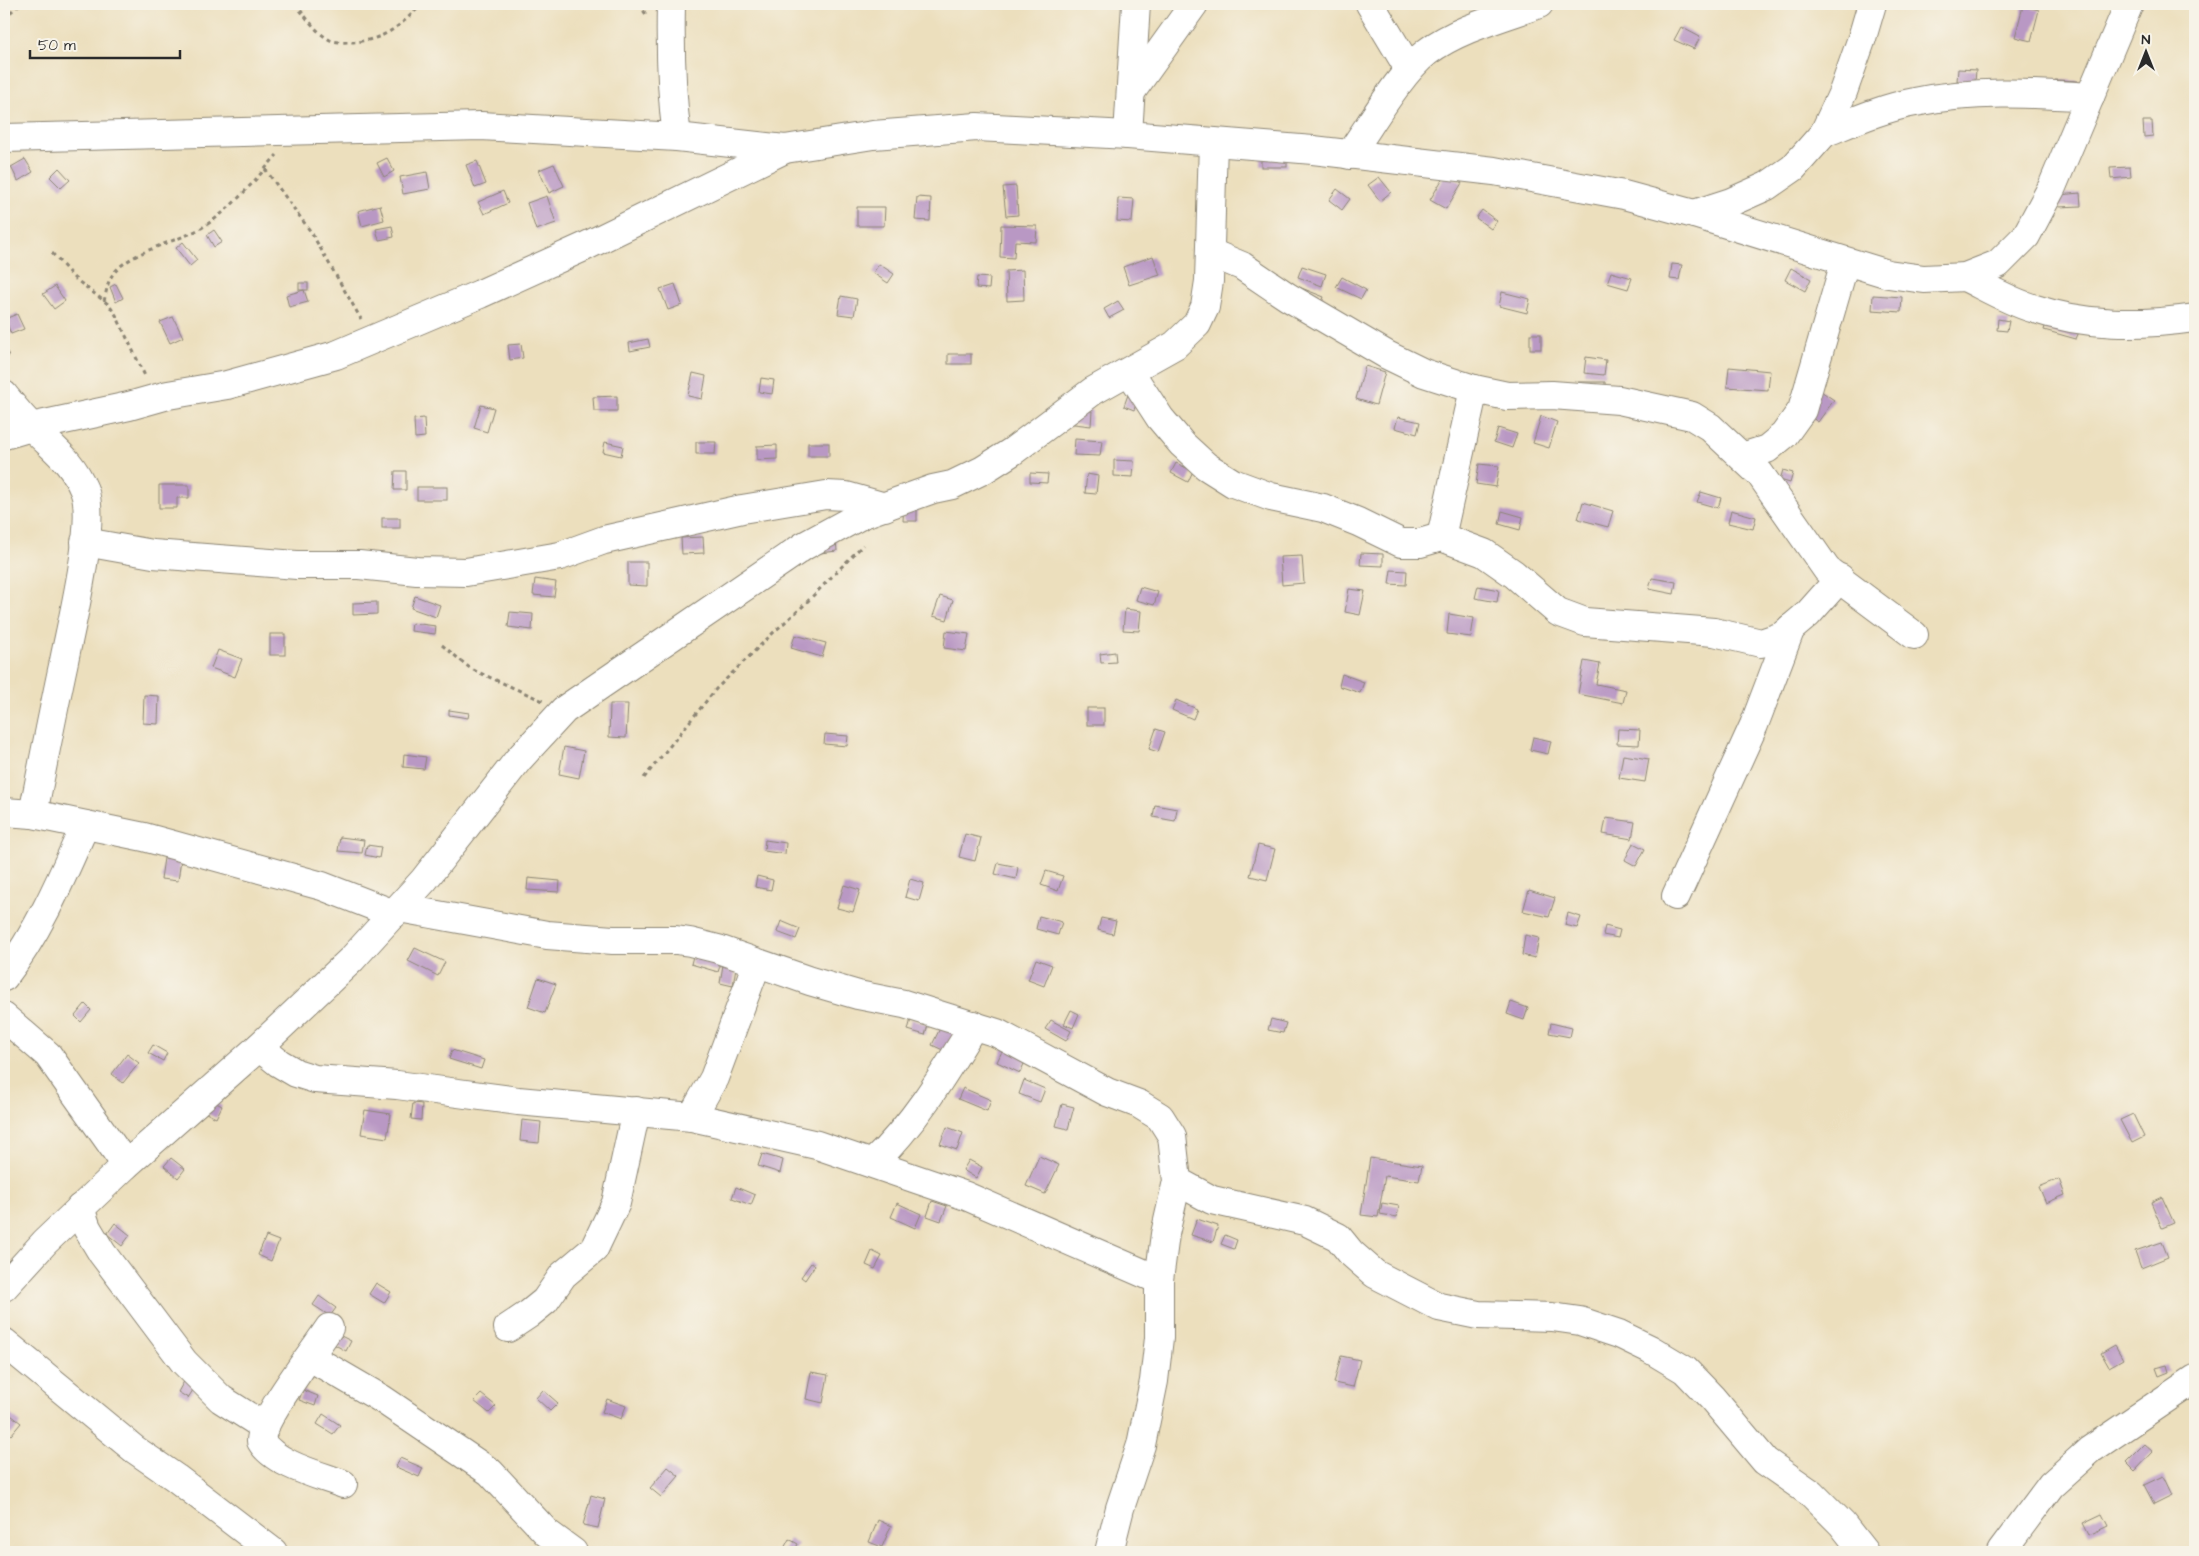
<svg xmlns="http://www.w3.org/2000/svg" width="2199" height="1556" viewBox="0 0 2199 1556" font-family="'Architects Daughter',sans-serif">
<rect width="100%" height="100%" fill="#f7f3e8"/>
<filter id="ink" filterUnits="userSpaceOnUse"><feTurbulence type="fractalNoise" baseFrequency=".02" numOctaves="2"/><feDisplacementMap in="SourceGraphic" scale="10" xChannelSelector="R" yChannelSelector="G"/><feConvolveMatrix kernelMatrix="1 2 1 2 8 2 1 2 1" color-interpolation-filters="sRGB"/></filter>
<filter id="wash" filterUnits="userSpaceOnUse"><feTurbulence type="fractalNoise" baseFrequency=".0096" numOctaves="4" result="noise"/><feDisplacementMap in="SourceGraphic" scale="20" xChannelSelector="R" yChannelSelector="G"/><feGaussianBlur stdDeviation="1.12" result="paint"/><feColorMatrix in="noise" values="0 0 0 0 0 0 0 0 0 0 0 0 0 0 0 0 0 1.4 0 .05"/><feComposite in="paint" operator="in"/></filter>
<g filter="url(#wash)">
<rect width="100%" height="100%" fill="#ecdfbd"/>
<g id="blocks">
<!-- building -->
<g fill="#b998c4">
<polygon points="2023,6 2039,10 2031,41 2015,37"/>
<polygon points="1681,27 1700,37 1694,49 1674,40"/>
<polygon points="1958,69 1976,70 1975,82 1957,81"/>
<polygon points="2055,80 2078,81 2078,89 2054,88"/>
<polygon points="2143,121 2152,121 2153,136 2144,137"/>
<rect x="1261" y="154" width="26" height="13"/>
<polygon points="387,158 394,171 384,177 377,163"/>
<polygon points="25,159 33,172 18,181 11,167"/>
<polygon points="477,161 486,184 475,188 466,165"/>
<polygon points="554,164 564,186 549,193 539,170"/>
<polygon points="2130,167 2131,177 2111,179 2110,168"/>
<polygon points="59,168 70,180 61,188 50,177"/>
<polygon points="427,172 430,189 403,194 400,177"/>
<polygon points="1446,173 1462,183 1446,209 1430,200"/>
<polygon points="1379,177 1391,192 1380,201 1368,185"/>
<polygon points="1016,186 1018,215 1006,216 1003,187"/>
<polygon points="1337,189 1350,199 1342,210 1329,200"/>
<polygon points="503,191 508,203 484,214 478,202"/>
<polygon points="2080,193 2081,206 2059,207 2059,195"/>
<polygon points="547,196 556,223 536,230 527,203"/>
<polygon points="917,197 931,198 930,221 915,220"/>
<polygon points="1118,198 1134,199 1132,222 1117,221"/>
<polygon points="380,205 384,220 362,226 358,211"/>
<polygon points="857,207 885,207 884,226 857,226"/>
<polygon points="1482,210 1497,221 1491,229 1476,218"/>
<polygon points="1001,225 1037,226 1036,242 1015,241 1014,258 1000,257"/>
<polygon points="392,226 394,237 379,240 376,229"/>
<polygon points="214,230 222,242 214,247 207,235"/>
<polygon points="183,242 197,260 190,266 176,248"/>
<polygon points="1153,256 1160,275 1129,285 1123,267"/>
<polygon points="879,264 894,274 888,283 873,273"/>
<polygon points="1672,264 1682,265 1679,280 1670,279"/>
<polygon points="1302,266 1326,274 1322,286 1298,277"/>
<polygon points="1791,268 1811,279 1805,291 1785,280"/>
<polygon points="1023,270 1024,300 1007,301 1006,271"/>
<polygon points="1611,272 1632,278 1628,289 1607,283"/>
<polygon points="977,277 990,278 989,289 976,288"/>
<polygon points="1342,277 1366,290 1361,299 1336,287"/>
<rect x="299" y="283" width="9" height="7"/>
<polygon points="116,284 123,298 116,302 110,287"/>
<polygon points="675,284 682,305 668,310 660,289"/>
<polygon points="55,286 65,301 54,309 43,294"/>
<polygon points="1299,287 1324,297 1319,310 1294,300"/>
<polygon points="304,290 308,302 289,307 286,295"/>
<polygon points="1502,292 1530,299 1527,313 1499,306"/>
<polygon points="1873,295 1902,297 1901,312 1872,310"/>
<polygon points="841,296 857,299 854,316 838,314"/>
<polygon points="1118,301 1124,310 1109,318 1104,309"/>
<polygon points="17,314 24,329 11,334 5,319"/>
<polygon points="2048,316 2081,327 2076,339 2044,330"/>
<polygon points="173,317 183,337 170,343 160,322"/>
<polygon points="1998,319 2009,321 2007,331 1997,330"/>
<rect x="1530" y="334" width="11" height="15"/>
<polygon points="648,339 650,347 630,351 629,343"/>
<polygon points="521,344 523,358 510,360 508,345"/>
<polygon points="4,345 9,356 4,358"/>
<rect x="948" y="354" width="23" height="10"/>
<polygon points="1586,357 1606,360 1604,375 1584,373"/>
<polygon points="1365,366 1385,372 1376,405 1356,399"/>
<polygon points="1729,367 1770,371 1768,390 1727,387"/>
<polygon points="693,373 706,376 702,399 688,396"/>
<polygon points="761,378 774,380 772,394 759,392"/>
<polygon points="1578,382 1605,382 1605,396 1578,395"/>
<polygon points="1131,386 1141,390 1134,410 1124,406"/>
<polygon points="1818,389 1834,400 1818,422 1802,411"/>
<polygon points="617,396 617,411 594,411 593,397"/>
<polygon points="481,405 494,408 487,432 474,428"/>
<polygon points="1067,409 1092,411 1091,426 1066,423"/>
<polygon points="1541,416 1557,422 1549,448 1533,443"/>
<polygon points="1398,417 1420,422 1417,434 1395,428"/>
<polygon points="424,418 425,437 415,438 414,419"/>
<polygon points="1498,428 1517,434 1512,448 1494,442"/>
<polygon points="1075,439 1102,441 1100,456 1074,455"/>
<polygon points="605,442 623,446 621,456 603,452"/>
<polygon points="696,442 716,442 715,454 696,454"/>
<rect x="808" y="443" width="21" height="13"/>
<polygon points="777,445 777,459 757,460 757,446"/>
<polygon points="1114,460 1134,461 1133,477 1114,476"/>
<polygon points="1176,463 1193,471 1188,482 1171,473"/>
<polygon points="1479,464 1499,466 1496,487 1476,484"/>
<polygon points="1783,470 1793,473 1790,483 1780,480"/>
<polygon points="395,471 406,471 406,490 394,490"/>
<polygon points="1030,473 1048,474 1047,483 1030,482"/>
<polygon points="1087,474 1098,476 1096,494 1085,493"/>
<polygon points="159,485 189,485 189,498 177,498 177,508 159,508"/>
<rect x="417" y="487" width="30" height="13"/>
<polygon points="1701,492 1721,498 1718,508 1697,502"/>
<polygon points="1583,502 1613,511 1608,527 1578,519"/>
<polygon points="904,503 917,504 917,521 903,521"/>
<polygon points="1731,510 1756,517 1753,529 1728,523"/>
<polygon points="1502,511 1523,517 1520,530 1499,524"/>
<rect x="382" y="518" width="18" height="10"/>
<polygon points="703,537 704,553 682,554 681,538"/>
<polygon points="836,539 837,551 820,553 818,541"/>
<polygon points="1361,553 1383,554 1383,566 1360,565"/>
<polygon points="1302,556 1304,583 1282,585 1280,557"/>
<polygon points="628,562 647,562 647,586 628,585"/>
<polygon points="1391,570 1407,571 1406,585 1389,584"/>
<polygon points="1652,578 1676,582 1674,594 1649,589"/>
<polygon points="535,579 556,582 554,597 533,595"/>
<polygon points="1478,586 1499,590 1497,602 1475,598"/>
<polygon points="1140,587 1158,592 1154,605 1136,600"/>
<polygon points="1349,589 1365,591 1360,615 1345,612"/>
<polygon points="415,596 440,605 436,617 411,608"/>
<polygon points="940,596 953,600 947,620 933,616"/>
<polygon points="377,602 377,614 353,615 353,603"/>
<polygon points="1125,609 1141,611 1139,631 1123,630"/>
<polygon points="510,612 533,614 532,630 508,627"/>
<polygon points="1449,614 1474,618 1471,637 1447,634"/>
<polygon points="412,623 436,626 435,634 411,631"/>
<polygon points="946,631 969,634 966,651 944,648"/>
<rect x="270" y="634" width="15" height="21"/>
<polygon points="795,635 826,643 822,657 791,648"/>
<polygon points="218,650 242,659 235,677 211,668"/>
<polygon points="1115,652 1116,662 1101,663 1100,654"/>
<polygon points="1584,661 1600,664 1596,684 1626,690 1623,703 1578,694"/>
<polygon points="1342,674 1364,682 1360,693 1339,686"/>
<polygon points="144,695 159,696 158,724 143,723"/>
<polygon points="1176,700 1197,709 1193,719 1172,710"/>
<polygon points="610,704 628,704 626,738 609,737"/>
<rect x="1087" y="708" width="17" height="17"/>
<polygon points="449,710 469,713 468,718 449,715"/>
<polygon points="1156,729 1165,732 1158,752 1149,749"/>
<polygon points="1618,729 1640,730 1639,745 1617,744"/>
<polygon points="825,734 848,736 847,746 824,744"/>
<polygon points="1533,737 1551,741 1548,754 1530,750"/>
<polygon points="564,747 584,751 579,778 559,774"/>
<polygon points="404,754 426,757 424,769 403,767"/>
<polygon points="1623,755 1649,759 1645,782 1619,778"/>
<polygon points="1155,805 1177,809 1175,821 1153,817"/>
<polygon points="1606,818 1635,822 1632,839 1603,834"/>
<polygon points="965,834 981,838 975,861 959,857"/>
<polygon points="340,837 364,840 362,853 338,851"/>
<polygon points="765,840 786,843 785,854 764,851"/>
<polygon points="1633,843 1645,849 1636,866 1625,860"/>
<polygon points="367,845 381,847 379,858 365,855"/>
<polygon points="1258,845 1275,849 1267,880 1250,876"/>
<polygon points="164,858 181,859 178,881 161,879"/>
<polygon points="998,863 1018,867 1016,879 995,874"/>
<polygon points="1046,871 1063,876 1058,891 1041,885"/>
<polygon points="757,876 773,880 771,890 755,887"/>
<polygon points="528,878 560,881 559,892 527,890"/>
<polygon points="910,879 924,883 919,901 905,897"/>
<polygon points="844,885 860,890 853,912 837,908"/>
<polygon points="1529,890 1555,898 1549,917 1523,911"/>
<polygon points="1568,913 1581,917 1577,928 1565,925"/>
<polygon points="1039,916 1062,922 1058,935 1036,929"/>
<polygon points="1101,918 1116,921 1113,934 1098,930"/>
<polygon points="781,921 800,929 796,939 777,932"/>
<polygon points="1605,926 1620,930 1618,938 1603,935"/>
<polygon points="1525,935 1539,938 1535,958 1522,955"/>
<polygon points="415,948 445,962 438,976 408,961"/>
<polygon points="694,952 722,960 718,972 691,964"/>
<polygon points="1036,959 1052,965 1044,986 1028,980"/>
<polygon points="723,965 736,967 733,986 720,983"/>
<polygon points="538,978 556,984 545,1013 528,1007"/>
<polygon points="1511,1002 1528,1008 1524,1020 1507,1014"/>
<polygon points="85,1004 91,1010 81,1022 75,1016"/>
<polygon points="1071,1010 1079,1014 1073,1028 1064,1024"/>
<polygon points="911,1019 928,1025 925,1035 908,1030"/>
<polygon points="1271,1019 1286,1023 1283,1033 1268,1030"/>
<polygon points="1051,1020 1071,1031 1066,1041 1045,1029"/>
<polygon points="943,1022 956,1028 945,1051 932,1045"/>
<polygon points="1551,1023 1572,1028 1570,1037 1549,1033"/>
<polygon points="153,1045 167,1053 163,1061 148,1053"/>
<polygon points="1004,1047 1027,1057 1020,1073 997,1062"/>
<polygon points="452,1050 484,1060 481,1069 449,1059"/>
<polygon points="127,1054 139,1063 123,1083 112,1074"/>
<polygon points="1024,1080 1045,1089 1040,1102 1019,1094"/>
<polygon points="963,1088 991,1100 987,1111 958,1099"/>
<polygon points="210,1100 222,1106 216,1118 204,1112"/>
<polygon points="413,1103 422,1104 421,1120 411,1119"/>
<polygon points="1062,1104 1074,1107 1068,1129 1056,1126"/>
<polygon points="365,1110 391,1114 387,1138 361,1134"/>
<polygon points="2133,1114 2144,1137 2132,1143 2120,1120"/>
<polygon points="522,1120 541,1122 539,1143 520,1141"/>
<polygon points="947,1127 963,1133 957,1150 940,1144"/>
<polygon points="762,1154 783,1160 780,1173 758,1166"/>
<polygon points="1039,1156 1059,1165 1045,1194 1026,1186"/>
<polygon points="171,1158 185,1169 178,1178 164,1166"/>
<polygon points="1370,1158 1422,1166 1419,1181 1385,1176 1378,1217 1361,1215"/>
<polygon points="969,1160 982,1167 976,1178 963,1170"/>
<polygon points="2059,1179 2065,1195 2046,1203 2039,1187"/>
<polygon points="736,1187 755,1195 751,1205 732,1198"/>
<polygon points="2162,1197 2174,1223 2162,1228 2151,1202"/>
<polygon points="932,1201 947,1206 941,1221 927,1216"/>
<polygon points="897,1203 921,1214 915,1228 891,1217"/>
<polygon points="1382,1203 1399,1206 1397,1217 1380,1214"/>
<polygon points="1197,1219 1218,1226 1213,1242 1191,1235"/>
<polygon points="115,1223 130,1235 122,1246 107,1234"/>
<polygon points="1225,1235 1237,1240 1234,1249 1221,1244"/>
<polygon points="266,1236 279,1241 271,1261 258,1255"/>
<polygon points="2162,1242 2168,1257 2141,1268 2135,1251"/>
<polygon points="872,1251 882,1256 875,1269 866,1265"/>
<polygon points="811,1263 815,1265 805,1280 801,1277"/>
<polygon points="376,1283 391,1292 384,1303 369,1294"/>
<polygon points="319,1296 336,1308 330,1316 313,1305"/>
<polygon points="333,1332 351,1341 346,1351 328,1341"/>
<polygon points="2115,1345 2123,1359 2109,1367 2101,1353"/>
<polygon points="1341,1356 1360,1360 1353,1387 1334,1383"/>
<polygon points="2167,1365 2169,1372 2159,1376 2156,1368"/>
<polygon points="811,1372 828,1375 823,1403 806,1399"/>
<polygon points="187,1376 198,1382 188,1398 178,1392"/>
<polygon points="303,1390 318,1396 315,1406 299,1400"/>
<polygon points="543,1390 558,1403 550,1411 536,1398"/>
<polygon points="481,1394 496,1406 489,1413 474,1401"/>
<polygon points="607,1399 626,1406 621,1419 602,1412"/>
<polygon points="7,1412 21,1423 11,1435 4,1429 4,1416"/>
<polygon points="323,1414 340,1425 333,1434 317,1424"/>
<polygon points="2144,1444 2153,1452 2135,1471 2126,1462"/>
<polygon points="400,1458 423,1468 419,1477 396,1467"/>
<polygon points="668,1467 679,1476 661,1497 650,1488"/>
<polygon points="2163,1476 2172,1495 2154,1504 2144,1485"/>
<polygon points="591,1495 605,1499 598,1528 583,1525"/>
<polygon points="2102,1514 2108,1526 2089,1535 2083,1523"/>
<polygon points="878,1520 891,1526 882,1547 869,1542"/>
<polygon points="789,1539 798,1544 794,1552 782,1552"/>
</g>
</g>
</g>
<g filter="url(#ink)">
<use href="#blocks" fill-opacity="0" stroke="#8c8574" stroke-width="1"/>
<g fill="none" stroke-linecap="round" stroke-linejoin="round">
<defs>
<g id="minor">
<path d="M671,4C670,49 671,92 677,137"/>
<polyline points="1370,4 1409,69"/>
<polyline points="1131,92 1194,4"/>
<path d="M1824,133C1854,121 1883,108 1915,102C1972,90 2032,93 2090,97"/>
<polyline points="1128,135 1136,4"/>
<polyline points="4,138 481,126 677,137 785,149"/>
<path d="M1349,155C1370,126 1400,73 1427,52C1457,29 1503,17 1539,4"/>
<polyline points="1694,214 1731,202 1767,186 1793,168 1824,133 1843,92 1862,38 1872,4"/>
<polyline points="1211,253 1242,266 1288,297 1387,355 1424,373 1474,389 1507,396 1552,395 1619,400 1692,416 1710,427 1760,474 1827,570 1914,635"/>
<path d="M1965,277C1987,288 2009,301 2032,308C2086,326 2139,326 2195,318"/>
<polyline points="1130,372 1160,418 1182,444 1206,466 1233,483 1271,497 1323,508 1358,522 1401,543 1420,543 1441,537 1484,553 1514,574 1558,612 1585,622 1714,632 1761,643 1782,636 1808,614 1840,578"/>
<path d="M4,395C12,405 21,417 31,426C53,449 71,459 84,490C97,521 71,625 64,661C53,712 43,763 33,814"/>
<polyline points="4,435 31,427 129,406 168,395 227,385 336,355 480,294 584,247 785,149 873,135 977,127 1128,135 1313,150 1494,171 1624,195 1694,214 1888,274 1924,279 1965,277 1998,264 2026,236 2052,187 2129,4"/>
<polyline points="1742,457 1767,449 1784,435 1802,410 1845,262"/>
<polyline points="1441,537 1474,389"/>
<polyline points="85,542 153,554 297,565 359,565 417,571 466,572 560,556 604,540 680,523 742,509 826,495 846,496 885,507"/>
<polyline points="4,812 33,814 144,837 322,886 394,914"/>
<polyline points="1676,896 1754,725 1791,628"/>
<polyline points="399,908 547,935 613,940 676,940 690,942 718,949 810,981 858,995 904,1004 997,1033 1107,1092 1139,1104 1160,1117 1172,1136 1177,1181 1165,1234 1159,1280 1159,1338 1154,1381 1141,1445 1120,1508 1109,1552"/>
<path d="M4,977C39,932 62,877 85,825"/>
<polyline points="4,1017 48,1055 126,1165"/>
<polyline points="259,1047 279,1063 296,1073 315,1079 397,1085 518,1101 692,1117 817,1145 966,1196 1159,1280"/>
<polyline points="692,1117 714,1078 757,963"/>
<path d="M873,1163C915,1123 944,1074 974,1025"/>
<polyline points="1177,1181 1212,1200 1305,1221 1338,1237 1351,1253 1375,1274 1439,1307 1478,1315 1552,1317 1580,1321 1619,1334 1650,1349 1685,1370 1712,1398 1765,1461 1812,1494 1842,1524 1864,1552"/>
<polyline points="80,1208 87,1228 102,1253 184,1362 221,1399 265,1427"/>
<polyline points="4,1287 45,1242 126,1165 259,1047 352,959 424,880 518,760 564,710 804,546 863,514 933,489 952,485 983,470 1013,451 1093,391 1175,345 1197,324 1205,307 1209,281 1213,142"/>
<path d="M329,1328C315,1350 261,1418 261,1441C274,1464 319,1475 343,1484"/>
<polyline points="508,1328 529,1314 545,1301 563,1275 594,1249 616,1203 636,1111"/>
<polyline points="4,1342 134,1449 176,1478 273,1552"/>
<polyline points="310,1357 382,1399 490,1472 547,1533 573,1552"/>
<polyline points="2001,1552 2051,1485 2090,1450 2195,1379"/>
</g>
</defs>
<!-- minor casing -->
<use href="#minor" stroke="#8c8574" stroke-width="30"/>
<!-- path -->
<g stroke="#8c8574" stroke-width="3" stroke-dasharray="4 4" stroke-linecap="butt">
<path d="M295,4C305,15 316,33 330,40C336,43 346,42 353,42C385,40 400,26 422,4"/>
<polyline points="639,4 647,16"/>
<polyline points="4,18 20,4"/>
<polyline points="265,169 311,232 361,319"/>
<polyline points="52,253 74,278 108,304 116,315 146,378"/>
<path d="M104,301C106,294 107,285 110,279C123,252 179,242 203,227C232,209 254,181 277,155"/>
<polyline points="442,645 471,669 543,701"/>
<polyline points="644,778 716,689 775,631 801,608 863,545"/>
</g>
<!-- minor -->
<use href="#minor" stroke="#fff" stroke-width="28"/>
</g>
</g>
<!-- margin -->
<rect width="2199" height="1556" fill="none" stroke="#f7f3e8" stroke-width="20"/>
<!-- north arrow -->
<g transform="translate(2146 52)" stroke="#f7f3e8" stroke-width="4" paint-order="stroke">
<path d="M0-4L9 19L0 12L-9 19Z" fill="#2b2b2b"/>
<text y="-8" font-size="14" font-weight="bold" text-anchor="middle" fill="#2b2b2b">N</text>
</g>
<!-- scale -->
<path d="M30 50v8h150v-8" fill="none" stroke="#2b2b2b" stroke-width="2.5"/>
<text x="38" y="50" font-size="15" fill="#2b2b2b" stroke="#f7f3e8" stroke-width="4" paint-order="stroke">50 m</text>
</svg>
